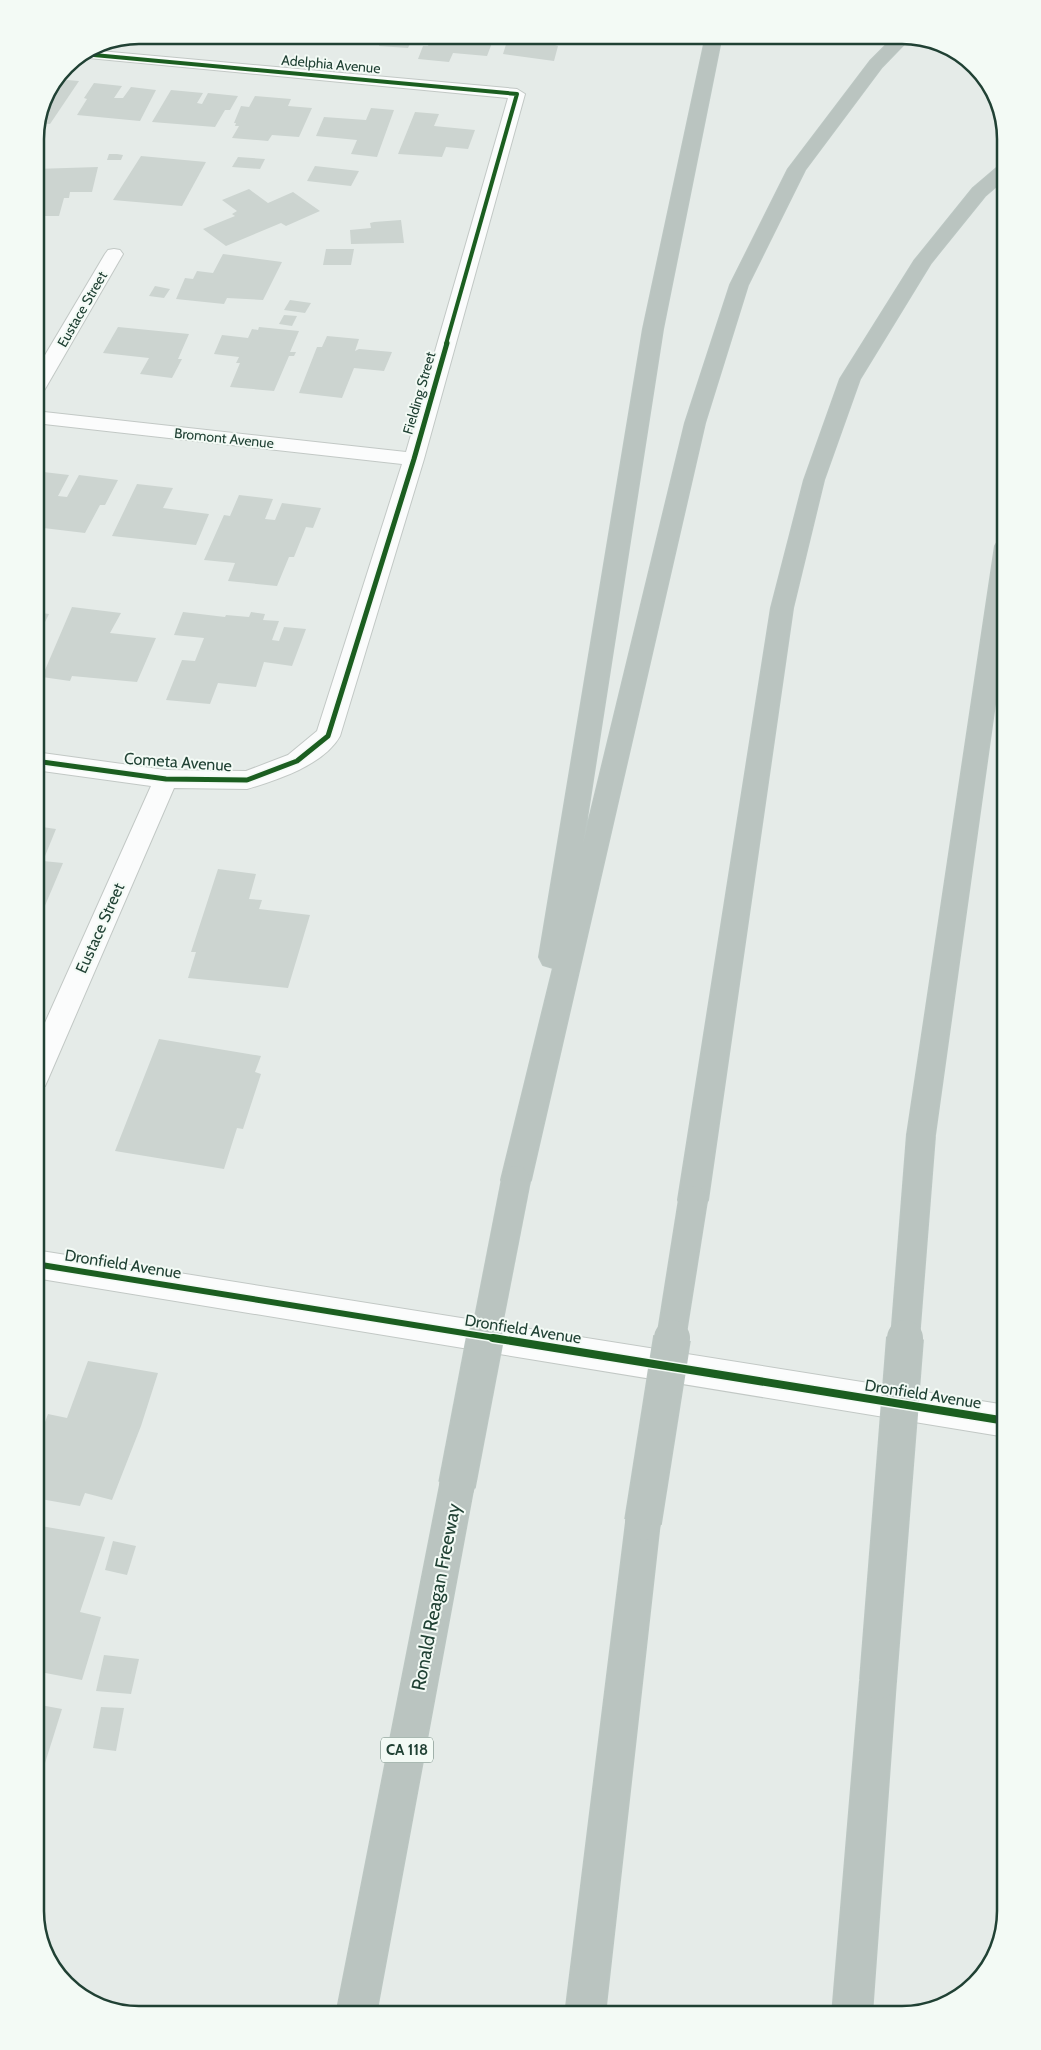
<svg xmlns="http://www.w3.org/2000/svg" width="1041" height="2050" viewBox="0 0 1041 2050" font-family="Cabin,sans-serif">
<rect width="100%" height="100%" fill="#e5ebe8"/>
<!-- building -->
<g fill="#ccd4d0">
<polygon points="280,35 316,35 312,42 278,39"/>
<polygon points="390,35 414,35 408,48 379,46 381,40 388,41"/>
<polygon points="432,35 495,35 487,56 453,53 449,62 418,59 423,46 428,46"/>
<polygon points="509,35 558,35 555,45 558,46 554,61 503,54"/>
<polygon points="56,79 79,81 50,124 38,123 43,99"/>
<polygon points="94,83 122,86 114,98 123,98 131,87 156,90 140,121 77,115 87,99 84,98"/>
<polygon points="171,90 203,93 197,103 202,104 208,93 238,96 230,110 225,110 215,127 152,122"/>
<polygon points="255,96 291,99 288,106 312,108 299,137 272,135 268,141 232,138 239,126 235,126 236,123 234,123 241,106 249,107"/>
<polygon points="371,108 394,110 377,157 351,154 357,140 316,136 324,117 366,120"/>
<polygon points="415,112 439,114 434,126 475,130 468,149 446,147 442,157 398,154"/>
<polygon points="109,154 117,154 123,155 121,160 107,160"/>
<polygon points="141,156 206,162 182,206 113,200"/>
<polygon points="238,157 265,159 260,169 232,167"/>
<polygon points="315,166 359,171 351,186 307,181"/>
<polygon points="98,167 92,192 70,192 69,198 64,198 59,216 35,216 35,169"/>
<polygon points="249,189 268,203 293,192 320,211 286,226 281,223 226,246 203,229 235,216 232,214 237,211 222,200"/>
<polygon points="401,220 404,243 351,244 350,230 371,228 370,223 374,222"/>
<polygon points="326,249 354,249 351,265 323,265"/>
<polygon points="223,254 282,262 263,300 227,298 224,304 176,299 185,278 193,279 197,271 213,273"/>
<polygon points="155,286 170,289 164,298 149,296"/>
<polygon points="290,300 311,303 305,313 284,310"/>
<polygon points="284,315 297,316 292,326 279,324"/>
<polygon points="118,327 189,334 178,359 182,359 172,378 140,374 149,358 103,353"/>
<polygon points="259,327 299,331 290,352 296,352 294,356 289,356 274,391 230,387 240,363 236,363 239,357 214,354 222,335 248,338 252,329 258,330"/>
<polygon points="327,336 359,339 355,351 359,349 392,352 384,371 354,368 342,398 299,393 317,347 322,347"/>
<polygon points="35,471 69,475 58,496 67,497 79,475 118,480 105,505 100,505 85,533 35,527"/>
<polygon points="137,484 173,488 163,508 209,514 196,545 112,536"/>
<polygon points="239,495 273,499 265,519 275,520 282,503 321,508 313,528 306,527 294,557 289,557 277,586 228,581 235,563 204,560 224,515 230,516"/>
<polygon points="72,607 121,613 110,633 156,638 137,682 72,676 70,681 42,677"/>
<polygon points="35,612 49,614 35,642"/>
<polygon points="183,612 225,617 226,615 249,617 251,612 265,614 263,620 279,621 272,640 279,641 284,627 306,629 292,666 264,662 256,687 218,683 210,704 166,700 182,660 195,661 204,638 174,635"/>
<polygon points="35,826 56,829 43,861 63,863 44,908 35,907"/>
<polygon points="218,869 256,874 249,899 262,900 259,909 310,915 288,988 188,978 196,952 191,952"/>
<polygon points="159,1039 261,1056 255,1072 261,1074 243,1129 237,1128 224,1169 115,1151"/>
<polygon points="88,1361 158,1373 141,1426 112,1500 85,1493 80,1506 35,1498 35,1432 41,1433 48,1414 67,1418"/>
<polygon points="35,1525 105,1537 80,1612 101,1617 82,1680 35,1671"/>
<polygon points="113,1541 136,1546 127,1575 105,1570"/>
<polygon points="104,1655 139,1659 131,1694 96,1691"/>
<polygon points="35,1704 62,1709 41,1776 35,1775"/>
<polygon points="101,1707 124,1708 116,1751 93,1748"/>
</g>
<g fill="none" stroke-linecap="round" stroke-linejoin="round">
<defs>
<g id="minor">
<path d="M89,50L517,89L525,94L424,459L340,736C324,765 277,780 247,789L174,788L49,1077L45,1086L35,1089V1045L151,786L35,770V752L166,770L246,771L288,755L317,731L402,464L35,423V411L406,452L508,98L78,57Z"/>
<polygon points="114,249 120,250 123,254 45,389 42,393 35,395 35,372 105,254 108,250"/>
</g>
<polygon id="tertiary" points="35,1250 1006,1405 1006,1437 35,1278"/>
<g id="motorway">
<polygon points="706,35 722,35 663,329 583,844 685,423 730,285 788,169 870,61 896,35 912,36 882,67 805,170 748,285 705,423 531,1180 526,1189 516,1193 506,1189 501,1180 553,968 543,965 539,957 643,329"/>
<polygon points="1006,164 1006,178 985,196 931,263 860,379 824,480 793,608 708,1200 703,1209 693,1213 683,1209 678,1200 771,608 804,480 840,379 914,261 973,188 1000,165"/>
<polygon points="1006,539 1006,625 935,1135 931,1144 921,1148 911,1144 907,1135 995,546 998,541"/>
<polygon points="457,1468 469,1473 474,1485 376,2015 336,2015 440,1485 445,1473"/>
<polygon points="643,1505 655,1510 660,1522 605,2015 565,2015 626,1522 631,1510"/>
<polygon points="878,1663 891,1668 896,1681 872,2015 832,2015 860,1681 865,1668"/>
</g>
</defs>
<!-- minor casing -->
<use href="#minor" stroke="#c2c8c5" stroke-width="2"/>
<!-- tertiary casing -->
<use href="#tertiary" stroke="#c2c8c5" stroke-width="2"/>
<!-- motorway casing -->
<use href="#motorway" stroke="#bcc7c3" stroke-width="2"/>
<!-- minor -->
<use href="#minor" fill="#fbfcfc" fill-rule="evenodd"/>
<!-- tertiary -->
<use href="#tertiary" fill="#fbfcfc" fill-rule="evenodd"/>
<!-- motorway -->
<use href="#motorway" fill="#bac4c0" fill-rule="evenodd"/>
<defs>
<g id="motorway-bridge-far1">
<polyline points="485,1339 516,1180"/>
<polyline points="671,1339 693,1200"/>
<polyline points="905,1339 921,1135"/>
</g>
<g id="motorway-bridge">
<polyline points="457,1485 485,1338"/>
<polyline points="643,1522 672,1338"/>
<polyline points="878,1681 905,1338"/>
</g>
</defs>
<!-- motorway-bridge-far1 casing -->
<use href="#motorway-bridge-far1" stroke="#bcc7c3" stroke-width="30" stroke-linecap="butt"/>
<!-- motorway-bridge casing -->
<use href="#motorway-bridge" stroke="#bcc7c3" stroke-width="38" stroke-linecap="butt"/>
<!-- motorway-bridge-far1 -->
<use href="#motorway-bridge-far1" stroke="#bac4c0" stroke-width="28"/>
<!-- motorway-bridge -->
<use href="#motorway-bridge" stroke="#bac4c0" stroke-width="36"/>
<defs>
<polyline id="cycleway-far3" points="83,54 517,94 446,344"/>
<polyline id="cycleway-far2" points="35,761 166,779 247,780 297,761 328,736 414,459 447,343"/>
<polyline id="cycleway-far1" points="35,1264 501,1339"/>
<polyline id="cycleway" points="493,1338 1006,1421"/>
</defs>
<!-- cycleway-far3 casing -->
<use href="#cycleway-far3" stroke="#f3faf5" stroke-width="5.5"/>
<!-- cycleway-far2 casing -->
<use href="#cycleway-far2" stroke="#f3faf5" stroke-width="8"/>
<!-- cycleway-far1 casing -->
<use href="#cycleway-far1" stroke="#f3faf5" stroke-width="9"/>
<!-- cycleway casing -->
<use href="#cycleway" stroke="#f3faf5" stroke-width="11"/>
<!-- cycleway-far3 -->
<use href="#cycleway-far3" stroke="#1b5e20" stroke-width="4"/>
<!-- cycleway-far2 -->
<use href="#cycleway-far2" stroke="#1b5e20" stroke-width="5"/>
<!-- cycleway-far1 -->
<use href="#cycleway-far1" stroke="#1b5e20" stroke-width="6"/>
<!-- cycleway -->
<use href="#cycleway" stroke="#1b5e20" stroke-width="8"/>
</g>
<g text-anchor="middle" dominant-baseline="central" stroke-width="4" stroke-linejoin="round" paint-order="stroke">
<!-- far-street labels -->
<g font-size="14" fill="#204134" stroke="#f3faf5">
<text transform="translate(331 64) rotate(5)">Adelphia Avenue</text>
<text transform="translate(82 309) rotate(-60)">Eustace Street</text>
<text transform="translate(419 393) rotate(-74)">Fielding Street</text>
<text transform="translate(224 438) rotate(6)">Bromont Avenue</text>
</g>
<!-- shield labels -->
<rect fill="#f3faf5" stroke="#5f786e" stroke-width="1" x="381" y="1737.5" width="52" height="25" rx="4"/>
<g font-size="15" font-weight="bold" fill="#204134">
<text x="407" y="1750">CA 118</text>
</g>
<!-- street labels -->
<g font-size="16" fill="#204134" stroke="#f3faf5">
<text transform="translate(178 762) rotate(4)">Cometa Avenue</text>
<text transform="translate(100 928) rotate(-66)">Eustace Street</text>
<text transform="translate(123 1264) rotate(9)">Dronfield Avenue</text>
<text transform="translate(523 1329) rotate(9)">Dronfield Avenue</text>
<text transform="translate(923 1394) rotate(9)">Dronfield Avenue</text>
</g>
<!-- near-street labels -->
<g font-size="19" fill="#204134" stroke="#f3faf5">
<text transform="translate(436 1597) rotate(-79)">Ronald Reagan Freeway</text>
</g>
</g>
<!-- crop -->
<path d="M0 0H1041V2050H0ZM139 44H902A95 95 0 0 1 997 139V1911A95 95 0 0 1 902 2006H139A95 95 0 0 1 44 1911V139A95 95 0 0 1 139 44Z" fill="#f3faf5" fill-rule="evenodd"/>
<path fill="none" stroke="#204134" stroke-width="2.5" d="M139 44H902A95 95 0 0 1 997 139V1911A95 95 0 0 1 902 2006H139A95 95 0 0 1 44 1911V139A95 95 0 0 1 139 44Z"/>
</svg>
